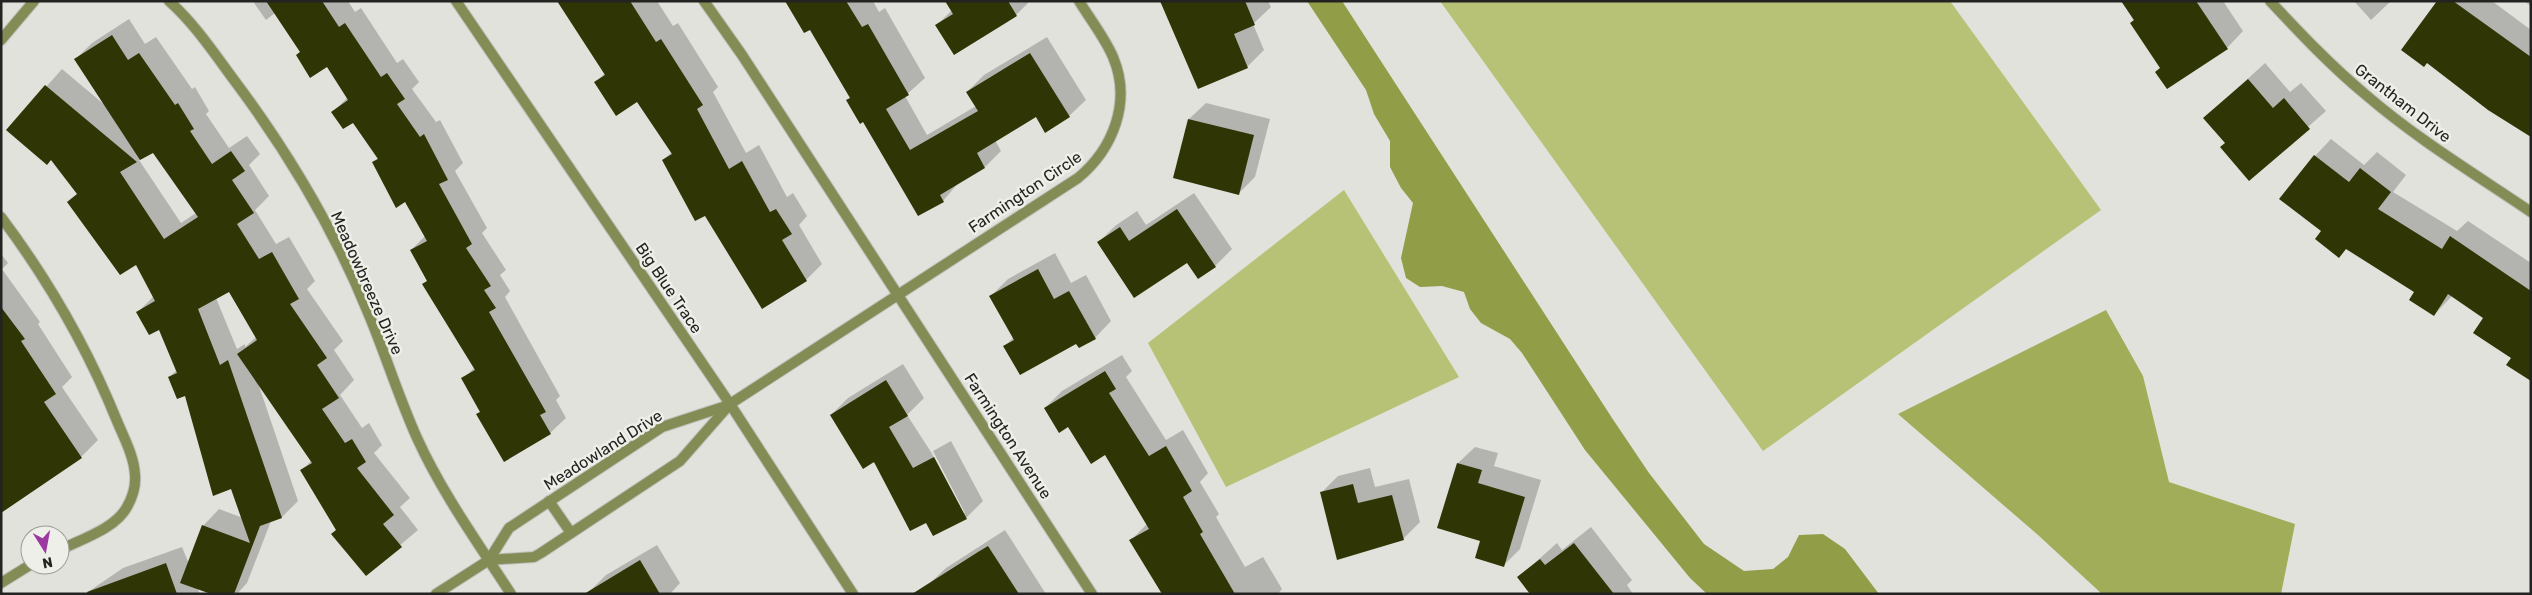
<svg xmlns="http://www.w3.org/2000/svg" width="2532" height="595" viewBox="0 0 2532 595" font-family="Rubik,sans-serif">
<rect width="100%" height="100%" fill="#e0e2db"/>
<!-- green -->
<g fill="#b7c277">
<polygon points="1440,1 1950,1 2101,210 1763,451"/>
<polygon points="1344,190 1459,377 1226,487 1148,343"/>
</g>
<!-- forest -->
<polygon fill="#a1ad58" points="2106,310 2143,376 2169,482 2295,524 2281,594 2102,594 2038,535 1898,414"/>
<!-- water -->
<polygon fill="#929d48" points="1307,1 1342,1 1612,418 1649,473 1704,544 1744,571 1773,569 1788,557 1799,535 1823,534 1845,549 1879,594 1707,594 1690,578 1585,450 1522,353 1510,339 1481,323 1470,309 1464,292 1442,286 1420,287 1406,278 1401,258 1413,203 1401,188 1390,167 1390,141 1374,114 1366,90"/>
<!-- shadow -->
<g fill="#0003" fill-rule="evenodd">
<polygon points="256,1 348,1 355,12 361,8 397,63 403,59 419,82 412,89 436,122 440,120 463,163 455,171 487,228 482,233 506,270 500,275 510,291 505,297 560,396 556,400 566,418 550,433 481,412 463,379 475,367 411,250 425,236 406,201 373,162 379,157 353,121 333,112 348,97 327,65 297,55 301,51 275,13 266,20 254,3"/>
<polygon points="558,1 657,1 673,26 678,23 718,87 713,92 746,153 759,145 787,197 793,193 807,216 799,225 822,264 806,280 705,214 663,160 672,152 638,101 595,83 605,73"/>
<polygon points="786,1 873,1 879,12 885,8 925,78 905,96 927,135 976,106 967,92 984,75 1047,37 1086,100 1069,116 1036,115 995,140 1001,151 985,167 959,182 943,201 851,97 811,28"/>
<polygon points="947,1 1030,1 1016,15 954,53 937,25 952,10"/>
<polygon points="1201,1 1268,1 1271,7 1253,24 1264,50 1247,67"/>
<polygon points="2122,1 2223,1 2243,31 2227,48 2161,67"/>
<polygon points="2354,1 2391,1 2371,20"/>
<polygon points="2439,1 2492,1 2531,30 2531,136"/>
<polygon points="2524,1 2531,1 2531,6"/>
<path d="M129,19L145,44L156,37L192,89L195,87L209,111L206,114L229,148L247,136L260,154L249,165L269,196L255,210L276,244L289,237L315,281L307,289L343,341L334,350L354,380L340,395L362,428L369,423L382,445L374,453L410,498L400,507L418,530L366,574L302,470L312,460L258,383L298,501L282,517L271,521L247,583L237,594H214L197,587L200,594H85L123,568L182,547L189,564L203,526L219,509L243,518L232,487L186,394L169,377L177,370L160,328L138,312L154,296L136,263L51,158L8,130L62,69L106,106L76,59L92,43ZM153,151L196,213L181,223L139,160ZM229,291L256,337L245,347V344L237,349L216,298Z"/>
<polygon points="2265,63 2290,92 2301,83 2326,111 2249,179 2227,142 2205,118"/>
<polygon points="1206,103 1270,119 1255,177 1239,193 1189,119"/>
<polygon points="2331,139 2364,165 2377,152 2406,175 2393,192 2457,231 2468,221 2531,263 2531,372 2485,317 2452,296 2434,315 2416,291 2323,231 2315,156"/>
<polygon points="1194,193 1232,249 1215,266 1199,277 1188,261 1098,243 1115,226 1137,211 1146,225"/>
<polygon points="1055,253 1071,283 1086,275 1111,321 1095,338 1077,342 1005,346 1014,337 991,296 1008,279"/>
<polygon points="1,254 8,263 2,269 40,322 38,324 72,377 62,387 98,440 81,457 1,512"/>
<polygon points="1122,355 1132,371 1126,377 1166,440 1183,430 1208,473 1200,482 1219,514 1216,517 1245,567 1263,557 1282,589 1278,594 1163,594 1130,541 1147,524 1106,453 1045,408 1062,391"/>
<polygon points="903,364 924,398 907,415 931,452 963,513 965,513 933,451 951,441 983,501 966,518 926,521 831,415 848,398"/>
<polygon points="1475,447 1498,453 1494,466 1541,480 1520,549 1503,566 1481,540 1439,527 1458,463"/>
<polygon points="1370,468 1375,487 1409,479 1420,522 1403,539 1321,493 1338,476"/>
<polygon points="1591,527 1632,580 1627,585 1633,594 1531,594 1518,578 1557,543 1562,550"/>
<polygon points="1005,530 1046,594 935,594 929,584 946,568"/>
<polygon points="657,545 680,583 670,594 590,594 589,592 606,575"/>
</g>
<!-- building -->
<g fill="#303505">
<polygon points="266,1 322,1 339,27 345,23 381,77 387,73 405,99 397,104 420,137 424,134 448,180 439,184 472,244 466,248 491,286 484,290 496,308 489,312 546,412 540,415 551,434 504,462 476,414 480,412 461,378 475,370 422,284 427,281 410,250 427,241 405,202 396,208 372,162 378,159 353,123 343,129 331,112 348,100 327,67 310,78 296,55 300,52"/>
<polygon points="557,1 630,1 656,42 661,39 703,105 697,109 729,169 742,161 770,212 776,209 792,234 782,240 807,281 762,309 705,216 695,221 662,160 672,154 637,102 616,116 594,82 605,75"/>
<polygon points="785,1 846,1 862,27 868,24 909,95 886,109 910,150 978,111 966,92 1030,53 1070,117 1045,133 1036,117 977,153 985,168 940,195 944,202 918,216 863,122 860,124 846,100 850,98 810,30 804,33"/>
<polygon points="945,1 1008,1 1017,16 954,55 935,25 953,14"/>
<polygon points="1160,1 1245,1 1255,25 1234,34 1248,68 1198,89"/>
<polygon points="2121,1 2196,1 2228,49 2167,89 2155,72 2160,68 2130,23 2134,20"/>
<polygon points="2437,1 2453,1 2531,57 2531,137 2488,110 2427,63 2424,67 2401,50"/>
<polygon points="112,35 128,60 139,53 175,105 178,103 194,129 190,131 212,164 231,151 245,171 232,180 254,213 237,224 259,259 272,252 299,299 290,304 327,358 317,365 339,398 322,409 345,443 352,439 366,462 357,468 394,515 383,524 402,547 366,576 331,534 336,530 300,470 312,463 237,354 257,340 229,292 198,309 220,365 228,360 282,518 260,526 234,594 211,594 180,583 202,525 250,543 231,489 213,496 185,396 177,399 168,377 177,373 159,330 149,335 136,312 155,301 136,265 120,275 67,202 77,194 51,160 47,165 6,130 45,85 137,162 120,172 164,239 198,217 153,153 140,160 74,59"/>
<polygon points="2248,79 2273,108 2284,98 2310,129 2249,181 2220,147 2225,143 2203,118"/>
<polygon points="1188,119 1254,135 1239,195 1173,178"/>
<polygon points="2314,155 2349,182 2360,168 2391,192 2378,209 2442,249 2450,236 2531,291 2531,381 2506,365 2511,358 2473,333 2483,318 2448,294 2434,316 2409,300 2414,292 2346,249 2339,258 2315,239 2321,231 2279,199"/>
<polygon points="1177,209 1216,267 1198,279 1187,263 1134,298 1097,242 1120,227 1129,241"/>
<polygon points="1038,269 1054,299 1069,291 1096,339 1079,348 1076,344 1020,375 1003,346 1014,340 989,296"/>
<polygon points="1,307 25,339 21,341 56,394 44,402 82,458 1,513"/>
<polygon points="1105,371 1116,389 1109,393 1149,456 1166,446 1192,491 1183,497 1203,532 1200,534 1235,594 1162,594 1129,540 1149,529 1105,455 1091,464 1068,427 1059,433 1044,408"/>
<polygon points="886,380 908,416 889,427 913,468 934,457 967,519 933,536 926,523 910,531 874,462 863,469 830,415"/>
<polygon points="1457,463 1482,470 1478,483 1525,497 1504,567 1475,558 1480,541 1437,528"/>
<polygon points="1353,484 1358,503 1392,495 1404,540 1337,560 1320,492"/>
<polygon points="1574,543 1614,594 1530,594 1517,577 1540,559 1545,565"/>
<polygon points="988,546 1019,594 912,594 978,552"/>
<polygon points="640,560 660,594 584,594"/>
<polygon points="166,563 177,594 88,594 87,592"/>
</g>
<g fill="none" stroke-linecap="round" stroke-linejoin="round">
<defs>
<polyline id="service" points="549,501 571,533"/>
<g id="minor">
<path d="M169,1C194,23 214,53 234,80C288,152 335,231 369,315C386,356 399,398 417,438C442,493 478,543 511,594"/>
<polyline points="704,1 742,55 1092,594"/>
<path d="M2270,1C2301,34 2331,66 2366,95C2417,139 2475,174 2531,212"/>
<polyline points="1,40 34,1"/>
<path d="M1,217C49,281 87,347 117,421C124,438 134,456 135,475C136,486 132,498 127,507C115,529 81,539 60,550"/>
<path d="M489,560L534,557L541,553L680,461L730,404L1078,178C1113,149 1132,102 1113,57C1105,38 1090,19 1079,1"/>
<polyline points="1,583 30,565"/>
<polyline points="436,594 489,560 509,528 662,427 729,405"/>
</g>
<polyline id="tertiary" points="456,1 730,404 853,594"/>
</defs>
<!-- service casing -->
<use href="#service" stroke="#bec0ba" stroke-width="12"/>
<!-- minor casing -->
<use href="#minor" stroke="#bec0ba" stroke-width="12"/>
<!-- tertiary casing -->
<use href="#tertiary" stroke="#bec0ba" stroke-width="12"/>
<!-- service -->
<use href="#service" stroke="#838c55" stroke-width="10"/>
<!-- minor -->
<use href="#minor" stroke="#838c55" stroke-width="10"/>
<!-- tertiary -->
<use href="#tertiary" stroke="#838c55" stroke-width="10"/>
</g>
<g text-anchor="middle" dominant-baseline="central" stroke-width="5" stroke-linejoin="round" paint-order="stroke">
<!-- street labels -->
<g font-size="16" fill="#232321" stroke="#eeefe8">
<text transform="translate(2403 103) rotate(38)">Grantham Drive</text>
<text transform="translate(1025 192) rotate(-34)">Farmington Circle</text>
<text transform="translate(367 283) rotate(66)">Meadowbreeze Drive</text>
<text transform="translate(669 288) rotate(56)">Big Blue Trace</text>
<text transform="translate(1008 436) rotate(57)">Farmington Avenue</text>
<text transform="translate(603 450) rotate(-32)">Meadowland Drive</text>
</g>
</g>
<!-- border -->
<rect width="2532" height="595" fill="none" stroke="#232321" stroke-width="5"/>
<!-- north arrow -->
<g transform="translate(45 550) rotate(169)"><circle r="24" fill="#eeefe8" stroke="#9d9d98"/>
<path d="M0-4L9 19L0 12L-9 19Z" fill="#9b39a0"/>
<text y="-8" font-size="14" font-weight="bold" text-anchor="middle" fill="#232321">N</text>
</g>
</svg>
